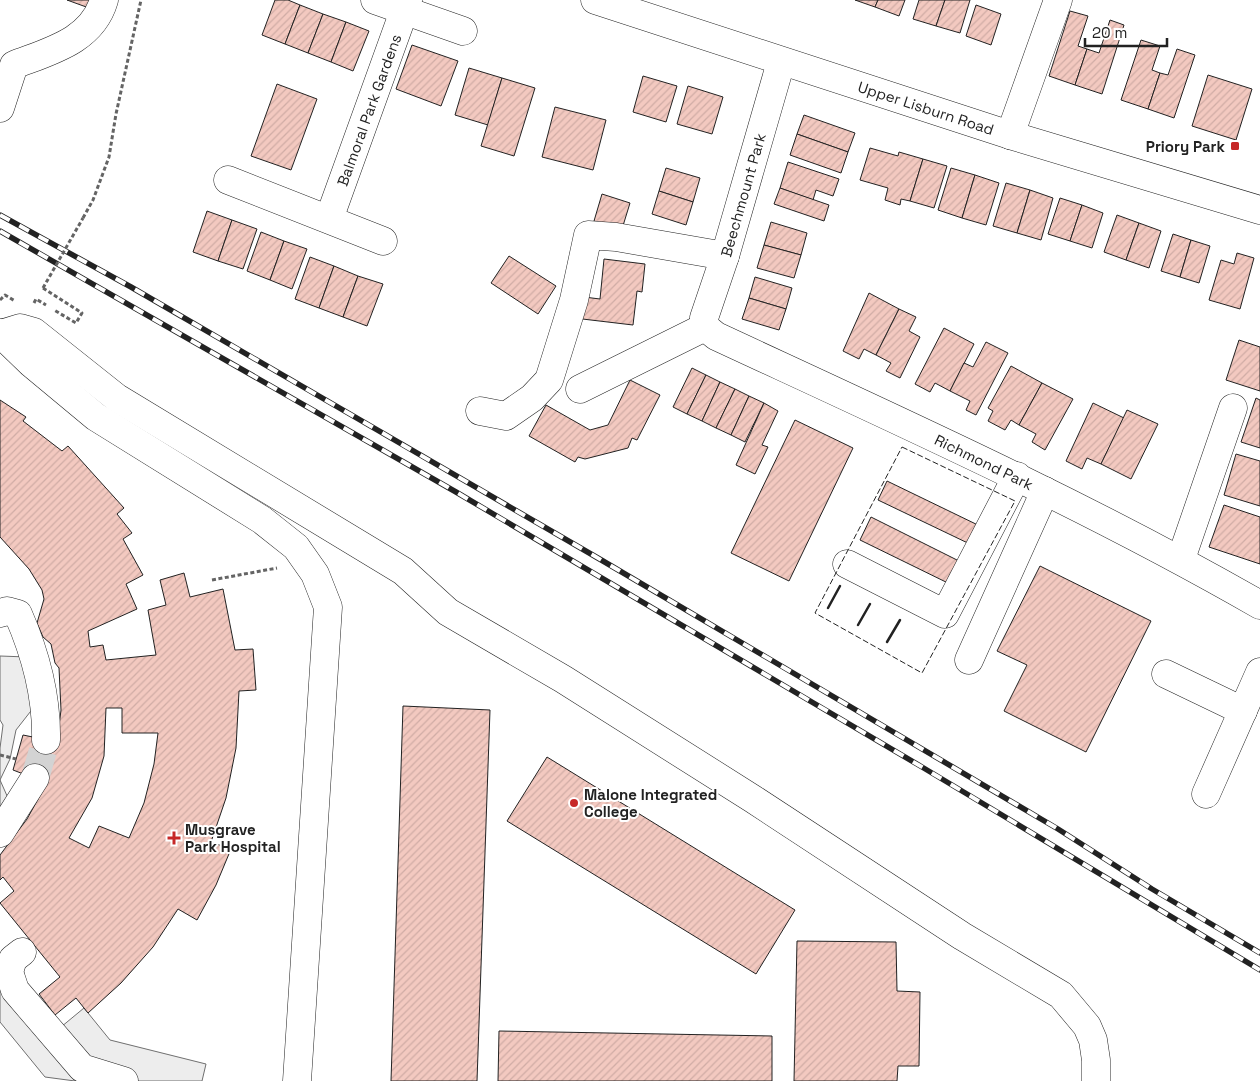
<svg xmlns="http://www.w3.org/2000/svg" width="1260" height="1081" viewBox="0 0 1260 1081" font-family="'Space Grotesk',sans-serif">
<defs>
<pattern id="building-hatch" width="6" height="6" patternUnits="userSpaceOnUse" patternTransform="scale(1.25)"><rect width="6" height="6" fill="#f3c9c0"/><path d="M-1 1l2-2M0 6l6-6M5 7l2-2" fill="none" stroke="#d0aca5"/></pattern>
</defs>
<rect width="100%" height="100%" fill="#fff"/>
<!-- parking -->
<g fill="#ededed" stroke="#6f6f6f">
<polygon points="0,656 27,657 34,707 16,730 10,759 0,780 8,798 0,809 0,748 3,725 0,720"/>
<polygon points="5,948 23,968 26,984 61,1027 84,1008 110,1040 206,1064 202,1081 75,1081 45,1077 0,1022 0,957"/>
</g>
<!-- building -->
<g fill="url(#building-hatch)" stroke="#222" fill-rule="evenodd">
<polygon points="67,0 92,0 89,8"/>
<polygon points="275,0 288,0 300,5 285,44 262,35"/>
<polygon points="855,0 878,0 875,7"/>
<polygon points="878,0 905,0 899,16 875,7"/>
<polygon points="919,0 945,0 936,26 913,19"/>
<polygon points="945,0 970,0 960,33 936,26"/>
<polygon points="300,5 323,14 308,53 285,44"/>
<polygon points="976,5 1001,14 991,45 966,36"/>
<polygon points="1070,11 1088,16 1078,46 1087,49 1075,85 1049,76"/>
<polygon points="323,14 346,22 331,62 308,53"/>
<polygon points="1110,20 1124,25 1102,94 1075,85 1087,49 1099,53"/>
<polygon points="346,22 369,31 353,71 331,62"/>
<polygon points="1141,40 1160,46 1152,70 1160,73 1148,109 1121,100"/>
<polygon points="412,45 458,61 441,106 396,89"/>
<polygon points="1177,49 1195,55 1174,118 1148,109 1160,73 1168,75"/>
<polygon points="469,68 502,78 488,125 455,115"/>
<polygon points="1208,75 1252,89 1236,140 1192,126"/>
<polygon points="643,76 677,86 666,122 633,112"/>
<polygon points="502,78 535,88 514,156 481,146"/>
<polygon points="277,84 317,99 291,170 251,156"/>
<polygon points="688,86 723,97 712,134 677,124"/>
<polygon points="555,107 606,120 593,170 542,157"/>
<polygon points="804,115 855,133 848,152 797,134"/>
<polygon points="797,134 848,152 841,173 790,155"/>
<polygon points="870,148 898,156 899,152 923,159 910,201 901,199 900,205 885,200 888,188 860,180"/>
<polygon points="923,159 947,166 934,208 910,201"/>
<polygon points="788,162 839,179 833,196 816,190 813,200 780,188"/>
<polygon points="666,168 700,178 693,202 659,191"/>
<polygon points="951,168 975,175 962,218 938,210"/>
<polygon points="975,175 999,183 986,225 962,218"/>
<polygon points="1006,183 1030,190 1017,233 993,226"/>
<polygon points="780,188 829,205 824,221 774,204"/>
<polygon points="1030,190 1053,198 1041,240 1017,233"/>
<polygon points="659,191 693,202 686,225 652,214"/>
<polygon points="602,194 630,203 622,229 594,221"/>
<polygon points="1060,198 1082,205 1070,241 1048,234"/>
<polygon points="1082,205 1103,213 1092,248 1070,241"/>
<polygon points="207,211 232,220 218,261 193,252"/>
<polygon points="1117,215 1139,223 1126,260 1104,252"/>
<polygon points="232,220 257,229 243,269 218,261"/>
<polygon points="771,222 807,233 801,255 764,245"/>
<polygon points="1139,223 1161,231 1149,268 1126,260"/>
<polygon points="261,232 284,241 270,280 247,271"/>
<polygon points="1173,234 1191,240 1180,277 1161,271"/>
<polygon points="1191,240 1210,246 1199,283 1180,277"/>
<polygon points="284,241 307,249 292,289 270,280"/>
<polygon points="764,245 801,255 794,278 757,268"/>
<polygon points="1237,253 1254,258 1240,309 1209,300 1221,260 1234,264"/>
<polygon points="509,256 556,286 538,314 491,283"/>
<polygon points="310,257 334,266 319,308 295,299"/>
<polygon points="604,259 645,264 642,292 637,291 633,325 574,318 576,296 600,299"/>
<polygon points="334,266 358,276 343,317 319,308"/>
<polygon points="358,276 383,284 367,326 343,317"/>
<polygon points="755,277 792,288 786,309 749,298"/>
<polygon points="869,293 899,309 876,355 864,349 859,359 843,351"/>
<polygon points="749,298 786,309 779,330 742,319"/>
<polygon points="899,309 916,317 909,331 920,337 900,378 886,371 891,363 876,355"/>
<polygon points="944,328 974,344 950,391 935,383 930,392 915,384"/>
<polygon points="1239,340 1260,347 1260,391 1226,380"/>
<polygon points="986,342 1008,353 976,415 966,410 970,401 950,391 964,363 973,367"/>
<polygon points="1011,366 1042,383 1019,425 1011,420 1005,430 988,421 993,411 988,408"/>
<polygon points="692,368 706,375 687,414 673,407"/>
<polygon points="706,375 720,382 702,421 687,414"/>
<polygon points="630,380 660,395 637,440 632,438 628,448 585,459 578,457 575,462 529,436 546,405 590,430 608,425"/>
<polygon points="720,382 735,389 716,428 702,421"/>
<polygon points="1042,383 1073,399 1045,450 1032,442 1036,434 1019,425"/>
<polygon points="735,389 749,396 731,435 716,428"/>
<polygon points="749,396 764,403 745,442 731,435"/>
<polygon points="1256,398 1260,400 1260,448 1241,442"/>
<path d="M0,400L26,417L23,421L62,451L68,446L124,508L117,514L132,533L123,539L143,575L126,584L137,609L88,631L90,647L103,645L106,660L156,655L148,610L166,605L160,580L184,573L190,597L223,589L235,650L253,649L256,690L239,691L236,748L226,798L211,842L231,849L216,885L197,920L178,909L153,947L121,983L88,1013L76,998L55,1015L39,994L60,977L0,903L14,891L3,877L0,880V855L27,819L47,783L13,770L23,735L57,742L61,710L59,668L55,663L51,644L43,637L37,623L44,599L42,590L29,569L0,537ZM106,708H122V733H158L154,764L144,803L129,838L99,826L89,848L69,838L92,798L104,756Z"/>
<polygon points="764,403 778,411 762,445 768,447 755,474 736,465"/>
<polygon points="1093,403 1124,418 1101,464 1087,458 1082,469 1066,461"/>
<polygon points="1127,410 1158,424 1131,479 1101,464"/>
<polygon points="795,420 853,448 789,581 731,553"/>
<polygon points="1236,454 1260,461 1260,506 1224,495"/>
<polygon points="887,481 982,527 974,546 878,500"/>
<polygon points="1224,505 1260,517 1260,564 1209,547"/>
<polygon points="871,517 963,563 952,585 860,540"/>
<polygon points="1040,566 1151,621 1086,752 1004,711 1027,665 997,651"/>
<polygon points="403,706 490,710 477,1081 391,1081"/>
<polygon points="547,757 795,910 756,974 507,821"/>
<polygon points="797,941 896,942 897,991 920,992 919,1066 898,1066 897,1081 794,1081"/>
<polygon points="499,1031 772,1036 772,1081 498,1081"/>
</g>
<g fill="none" stroke-linecap="round" stroke-linejoin="round">
<!-- minor-tunnel -->
<polyline stroke="#d3d3d3" stroke-width="28" stroke-dasharray="28 14" stroke-linecap="butt" points="35,778 46,740"/>
<defs>
<g id="minor">
<polyline points="375,0 463,31"/>
<path d="M0,108L14,65C50,51 92,41 104,0"/>
<polyline points="1010,135 1058,0"/>
<polyline points="228,180 383,241"/>
<polyline points="329,219 408,0"/>
<path d="M705,327L716,336C899,421 1084,504 1260,605"/>
<polyline points="705,327 704,318 725,256 781,62"/>
<polyline points="0,333 31,363 96,417 262,520 296,547 315,574 328,607 297,1081"/>
<polyline points="1,334 20,328 34,332 117,398 403,571 448,612 563,679 753,799 962,936 1061,995 1087,1026 1093,1040 1096,1060 1096,1081"/>
<polyline points="580,389 705,327"/>
<polyline points="480,411 506,416 532,398 549,380 574,300 588,235 616,237 725,256"/>
<polyline points="1181,559 1233,408"/>
<polyline points="847,564 945,614 1017,476"/>
<path d="M0,613L7,611L18,614C36,655 47,695 46,740"/>
<polyline points="969,660 1045,491"/>
<polyline points="1166,674 1243,711"/>
<polyline points="1206,794 1260,672"/>
<polyline points="0,833 35,778"/>
<polyline points="22,952 13,959 9,972 15,990 82,1068 124,1081"/>
</g>
<polyline id="major" points="595,0 1010,135 1260,210"/>
</defs>
<!-- minor casing -->
<use href="#minor" stroke="#222" stroke-width="29"/>
<!-- major casing -->
<use href="#major" stroke="#222" stroke-width="29"/>
<!-- path -->
<g stroke="#646464" stroke-width="3" stroke-dasharray="4 2.5" stroke-linecap="butt">
<polyline points="83,218 93,200 109,157 116,114 141,0"/>
<polyline points="43,288 82,313 76,323 54,310"/>
<polyline points="0,300 5,295 15,301"/>
<polyline points="34,303 36,299 46,305"/>
<polyline points="212,580 277,568"/>
<polyline points="0,755 16,759"/>
</g>
<!-- minor -->
<use href="#minor" stroke="#fff" stroke-width="28"/>
<!-- major -->
<use href="#major" stroke="#fff" stroke-width="28"/>
<defs>
<g id="rail">
<polyline points="0,215 131,287 603,561 1058,829 1152,889 1260,953"/>
<polyline points="0,231 456,492 922,767 1260,970"/>
</g>
</defs>
<!-- rail casing -->
<use href="#rail" stroke="#222" stroke-width="5.5"/>
<!-- rail -->
<use href="#rail" stroke="#fff" stroke-width="4" stroke-dasharray="11" stroke-linecap="butt"/>
<!-- path-bridge -->
<polyline stroke="#646464" stroke-width="3" stroke-dasharray="4 2.5" stroke-linecap="butt" points="43,288 83,218"/>
<!-- fence -->
<polygon stroke="#222" stroke-width="1" stroke-dasharray="6 2.5" stroke-linecap="butt" points="902,447 1015,501 922,673 815,613"/>
<!-- wall -->
<g stroke="#222" stroke-width="2.5">
<polyline points="828,608 840,586"/>
<polyline points="858,625 870,604"/>
<polyline points="887,642 900,620"/>
</g>
</g>
<!-- markers -->
<g fill="#c62828" stroke="#fff" stroke-width="2">
<rect x="1230" y="141" width="10" height="10" rx="2.5"/>
<circle cx="574" cy="803" r="5"/>
<path d="M171.5 830.5h5v5h5v5h-5v5h-5v-5h-5v-5h5z"/>
</g>
<g text-anchor="middle" dominant-baseline="central" stroke-width="4" stroke-linejoin="round" paint-order="stroke">
<!-- street labels -->
<g font-size="15" fill="#222" stroke="#fff">
<text transform="translate(926 108) rotate(18)">Upper Lisburn Road</text>
<text transform="translate(369 110) rotate(-70)">Balmoral Park Gardens</text>
<text transform="translate(743 195) rotate(-74)">Beechmount Park</text>
<text transform="translate(984 462) rotate(26)">Richmond Park</text>
</g>
<!-- poi labels -->
<g font-size="15" font-weight="bold" fill="#222" stroke="#fff" text-anchor="start">
<text x="1225" y="146" text-anchor="end">Priory Park</text>
<text x="584" y="794">Malone Integrated<tspan x="584" dy="17">College</tspan></text>
<text x="185" y="829">Musgrave<tspan x="185" dy="17">Park Hospital</tspan></text>
</g>
</g>
<!-- scale -->
<path d="M1085 38v8h82v-8" fill="none" stroke="#222222" stroke-width="2.5"/>
<text x="1092" y="38" font-size="15" fill="#222222" stroke="#ffffff" stroke-width="4" paint-order="stroke">20 m</text>
</svg>
